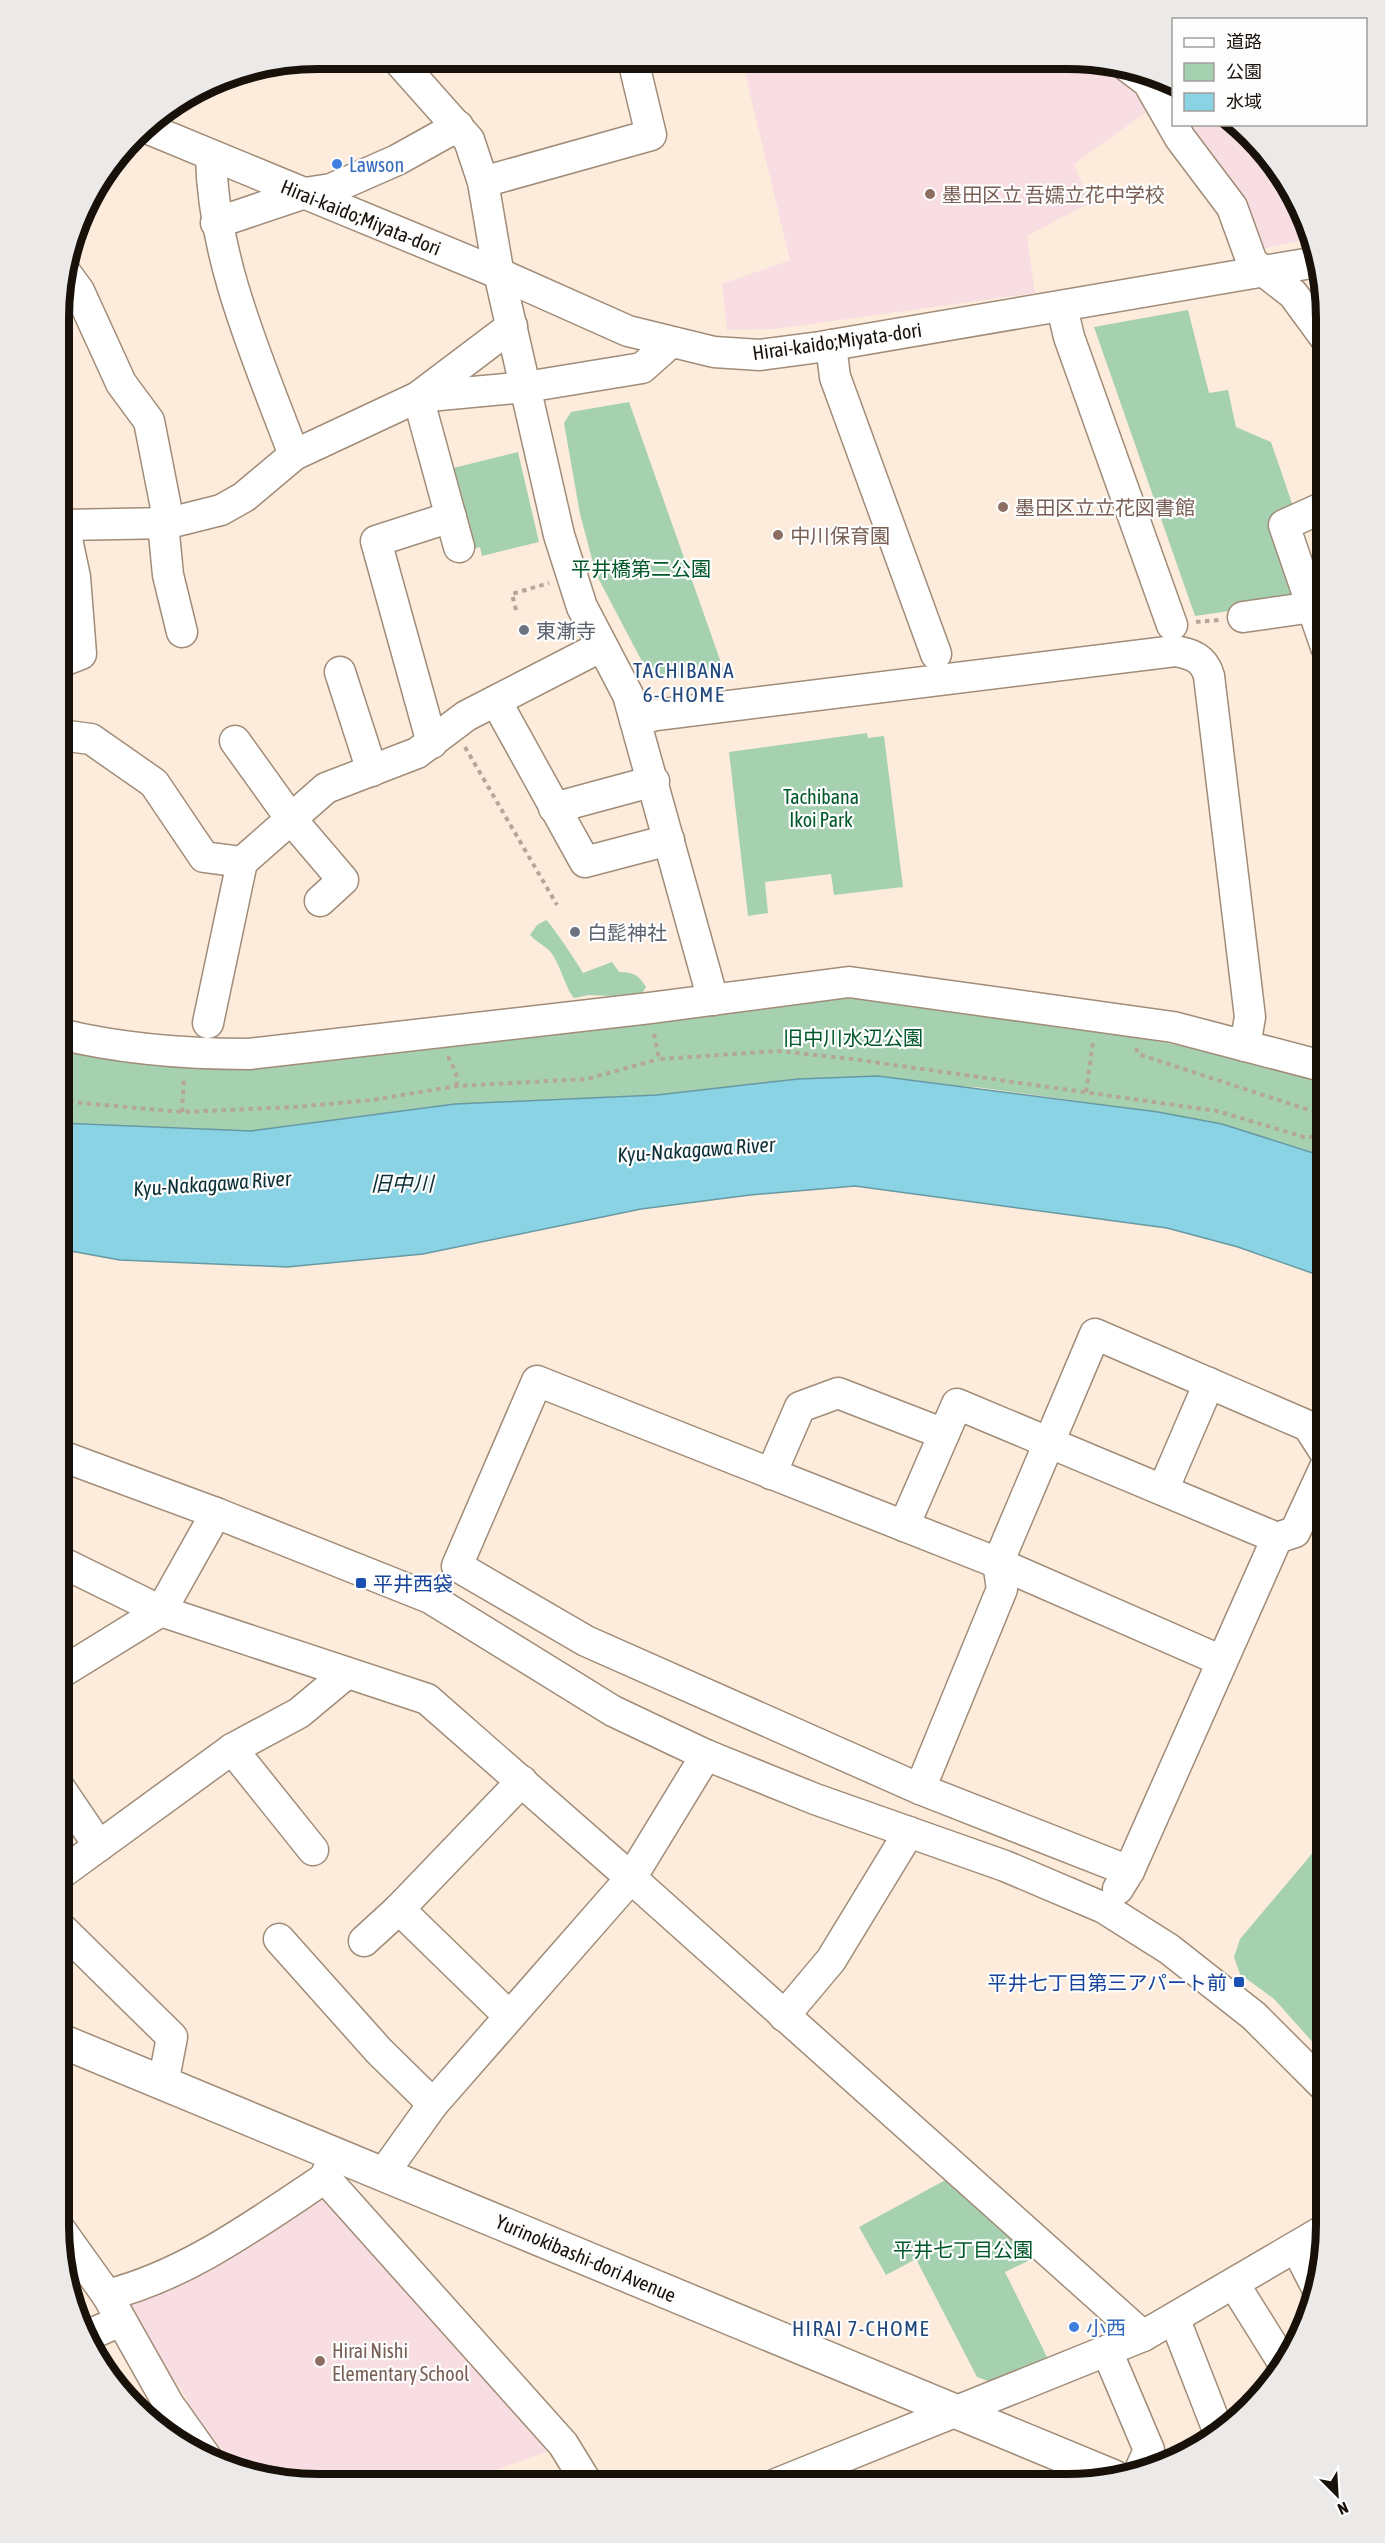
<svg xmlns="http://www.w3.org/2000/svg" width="1385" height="2543" viewBox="0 0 1385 2543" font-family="'Asap Condensed','Noto Sans JP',sans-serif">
<rect width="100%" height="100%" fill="#fdecdb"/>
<!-- education -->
<g fill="#f8dee3">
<polygon points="742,61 1098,63 1134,89 1148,111 1074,164 1090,203 1027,236 1035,293 775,329 727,330 722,284 790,260"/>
<polygon points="1182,125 1239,125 1283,174 1313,238 1256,250"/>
<polygon points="317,2190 555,2449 458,2483 284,2482 241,2471 188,2408 187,2399 125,2305"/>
</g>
<!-- green -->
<g fill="#a6d1b0">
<polygon points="1188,310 1209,393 1228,390 1236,427 1271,442 1294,509 1304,600 1195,616 1094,327"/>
<polygon points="629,402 724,671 663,679 647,671 596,574 580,514 564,423 571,412"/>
<polygon points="518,452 539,542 482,556 480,547 469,550 449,469"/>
<polygon points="867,733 868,738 884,736 903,887 834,895 831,874 765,882 768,913 748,916 729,752"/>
<path d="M546,920C550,922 580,967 583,973L612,962L619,972C633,972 639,975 646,987L640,997L589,995L574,998C566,989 561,967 552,954C547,946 537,943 530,935L537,925Z"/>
<polygon points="852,998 1147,1039 1265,1062 1326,1079 1326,1157 1222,1124 1158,1112 975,1087 798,1079 657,1095 455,1104 251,1131 60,1123 60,1043 96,1052"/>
<polygon points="1326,1837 1326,2057 1274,1999 1240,1974 1234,1957 1240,1939"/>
<polygon points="949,2178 1041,2255 1005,2272 1049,2361 996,2384 977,2377 916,2259 886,2275 859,2227"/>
</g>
<!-- water -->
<polygon fill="#89d3e5" stroke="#6799a3" stroke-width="1.5" points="878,1076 1158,1112 1222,1124 1326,1157 1326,1278 1238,1247 1167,1228 855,1186 750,1195 641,1209 423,1254 287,1267 120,1260 60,1249 60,1123 251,1131 455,1104 657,1095 798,1079"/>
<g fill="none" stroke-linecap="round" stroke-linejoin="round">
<defs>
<g id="minor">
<polyline points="397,59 469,140 483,182 497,264 559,535 582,607 628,695 713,1000"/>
<polyline points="1128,67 1148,82 1180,138 1232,207 1252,262 1293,294 1326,339"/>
<polyline points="144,127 500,274 628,331 714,352 760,355 820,347 1317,262"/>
<path d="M211,156C213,260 258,359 294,455"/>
<polyline points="483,182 651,135 633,60"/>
<polyline points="216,223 305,193 331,189 397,160 458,126"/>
<polyline points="65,272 79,291 121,383 149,421 169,523"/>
<polyline points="1062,307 1069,337 1172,625"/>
<polyline points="831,345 835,377 936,654"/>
<polyline points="163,523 168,575 182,632"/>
<polyline points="64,525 169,523 221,510 244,497 294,455 418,397 526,387 642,368 670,343"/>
<polyline points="459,547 418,397 512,326"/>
<polyline points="1243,617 1313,607"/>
<polyline points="1326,647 1284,525 1326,506"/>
<polyline points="60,662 81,654 75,577 64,525 60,521"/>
<polyline points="340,672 372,771"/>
<polyline points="496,701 585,862 669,840"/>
<path d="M636,721L656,715L1175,651C1192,654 1204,658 1209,676L1250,1017L1245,1046"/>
<polyline points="60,735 91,739 154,783 204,857 242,862 326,788 417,753 466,716 602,646"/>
<polyline points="235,741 291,819 343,880 320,901"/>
<polyline points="432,743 376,541 451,517"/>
<polyline points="554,808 654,781"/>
<polyline points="208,1023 242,862"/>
<path d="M60,1034C121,1049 186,1054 249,1054L650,1008L849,982L1173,1027L1326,1067"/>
<polyline points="59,1455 216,1513 430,1598 613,1711 706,1755 815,1799 1005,1866 1104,1908 1169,1949 1254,2016 1326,2088"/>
<polyline points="771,1474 800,1407 838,1393 944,1434 957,1404 1277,1538"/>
<polyline points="1163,1490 1209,1383"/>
<polyline points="904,1526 944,1434"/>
<polyline points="59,1561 161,1611 427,1699 631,1878 706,1755"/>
<polyline points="59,1674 161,1611 216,1513"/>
<polyline points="232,1749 313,1850"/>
<polyline points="59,1787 99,1846"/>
<polyline points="920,1789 1002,1589 998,1563 1095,1334 1308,1426 1326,1454"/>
<polyline points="1129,1871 920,1789 586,1641 457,1566 537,1381 998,1563 1222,1661"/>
<polyline points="59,1875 232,1749 299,1713 347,1673"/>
<polyline points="1118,1889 1129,1871 1277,1538 1295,1532 1326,1465"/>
<polyline points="59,1926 172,2037 163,2084"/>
<polyline points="279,1939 379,2051 433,2104"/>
<polyline points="364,1941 399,1909"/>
<polyline points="509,2016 399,1909 522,1781"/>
<polyline points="784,2016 831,1960 909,1832"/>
<polyline points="334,2154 325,2178 563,2444 587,2483"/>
<polyline points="383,2174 433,2104 631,1878 1143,2336"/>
<polyline points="59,2228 107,2295 169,2405 206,2457"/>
<polyline points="1296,2247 1316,2286"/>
<polyline points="1234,2284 1284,2364"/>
<path d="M107,2295C187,2275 257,2223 325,2178"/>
<polyline points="1175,2320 1219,2433"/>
<polyline points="86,2336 121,2321"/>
<polyline points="1107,2351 1149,2450 1139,2472"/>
<polyline points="776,2484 1143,2336 1326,2229"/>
</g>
<polyline id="major" points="59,2040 1114,2477"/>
</defs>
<!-- minor casing -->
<use href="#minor" stroke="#a08c78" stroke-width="33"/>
<!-- major casing -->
<use href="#major" stroke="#a08c78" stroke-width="36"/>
<!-- path -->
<g stroke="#b4a798" stroke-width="4" stroke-dasharray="4.5 4.5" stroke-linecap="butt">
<polyline points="516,610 512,594 549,583"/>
<polyline points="1196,622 1219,620"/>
<polyline points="465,747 557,905"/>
<polyline points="654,1034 659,1059 778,1051 852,1059 1217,1111 1304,1137 1326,1137"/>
<polyline points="1136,1048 1138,1054 1312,1111 1326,1120"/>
<polyline points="447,1058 449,1058 456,1073 457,1086"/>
<polyline points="1086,1092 1093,1042"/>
<polyline points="60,1101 182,1112 295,1107 372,1100 457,1086 587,1079 659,1059"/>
<polyline points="182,1112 184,1076"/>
</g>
<!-- minor -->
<use href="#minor" stroke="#fff" stroke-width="30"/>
<!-- major -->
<use href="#major" stroke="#fff" stroke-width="33"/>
</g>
<!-- markers -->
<g fill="#3f7fe0" stroke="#fdfdfd" stroke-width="2">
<circle cx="337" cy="164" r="6"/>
<circle cx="1074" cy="2327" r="6"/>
</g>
<g fill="#8d6e63" stroke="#fdfdfd" stroke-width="2">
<circle cx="930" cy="194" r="6"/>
<circle cx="1003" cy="507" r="6"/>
<circle cx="778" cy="535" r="6"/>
<circle cx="320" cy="2361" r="6"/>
</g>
<g fill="#6b7280" stroke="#fdfdfd" stroke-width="2">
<circle cx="524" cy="630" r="6"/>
<circle cx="575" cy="932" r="6"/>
</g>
<g fill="#1a4fb4" stroke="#fdfdfd" stroke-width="2">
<rect x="355" y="1577" width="12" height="12" rx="3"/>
<rect x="1233" y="1976" width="12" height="12" rx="3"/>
</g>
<g text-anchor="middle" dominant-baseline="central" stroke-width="4.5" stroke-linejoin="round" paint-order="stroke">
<!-- shop labels -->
<g font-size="20" fill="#366cbe" stroke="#fdfdfd" text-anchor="start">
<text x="349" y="164">Lawson</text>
<text x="1086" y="2327">小西</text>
</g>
<!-- education labels -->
<g font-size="20" fill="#785e54" stroke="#fdfdfd" text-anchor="start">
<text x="942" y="194">墨田区立 吾嬬立花中学校</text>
<text x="1015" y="507">墨田区立立花図書館</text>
<text x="790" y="535">中川保育園</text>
<text x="332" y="2350">Hirai Nishi<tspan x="332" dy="23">Elementary School</tspan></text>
</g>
<!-- street labels -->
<g font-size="20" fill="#181109" stroke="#fdfdfd">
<text transform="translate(361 217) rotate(22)">Hirai-kaido;Miyata-dori</text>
<text transform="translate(837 341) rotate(-8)">Hirai-kaido;Miyata-dori</text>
<text transform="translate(586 2258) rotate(23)">Yurinokibashi-dori Avenue</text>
</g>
<!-- park labels -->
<g font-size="20" fill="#005829" stroke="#fdfdfd">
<text x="641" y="568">平井橋第二公園</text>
<text x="821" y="796">Tachibana<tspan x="821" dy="23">Ikoi Park</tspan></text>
<text x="853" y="1037">旧中川水辺公園</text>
<text x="963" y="2249">平井七丁目公園</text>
</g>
<!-- worship labels -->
<g font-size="20" fill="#5b616d" stroke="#fdfdfd" text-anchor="start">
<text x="536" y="630">東漸寺</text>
<text x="587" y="932">白髭神社</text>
</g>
<!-- transit labels -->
<g font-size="20" fill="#164399" stroke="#fdfdfd" text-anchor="start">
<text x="373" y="1583">平井西袋</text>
<text x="1227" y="1982" text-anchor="end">平井七丁目第三アパート前</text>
</g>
<!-- neighbourhood labels -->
<g font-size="21" letter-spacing="1.5" fill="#20467b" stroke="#fdfdfd">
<text x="684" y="670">TACHIBANA<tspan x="684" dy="24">6-CHOME</tspan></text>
<text x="861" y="2328">HIRAI 7-CHOME</text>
</g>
<!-- water labels -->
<g font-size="21" font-style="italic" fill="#0a2f37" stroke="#fdfdfd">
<text transform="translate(696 1149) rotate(-4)">Kyu-Nakagawa River</text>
<text transform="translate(212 1183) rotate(-4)">Kyu-Nakagawa River</text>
<text x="402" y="1183">旧中川</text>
</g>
</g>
<!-- crop -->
<path d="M0 0H1385V2543H0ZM318 69H1067A249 249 0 0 1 1316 318V2225A249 249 0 0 1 1067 2474H318A249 249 0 0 1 69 2225V318A249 249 0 0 1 318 69Z" fill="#ebeae9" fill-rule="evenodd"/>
<path fill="none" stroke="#181109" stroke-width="8" d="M318 69H1067A249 249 0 0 1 1316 318V2225A249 249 0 0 1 1067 2474H318A249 249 0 0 1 69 2225V318A249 249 0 0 1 318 69Z"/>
<!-- legend -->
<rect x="1172" y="18" width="195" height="108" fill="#fdfdfd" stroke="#a19f9b" stroke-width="1.5"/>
<rect x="1184" y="38" width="30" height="9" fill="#ffffff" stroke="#a19f9b" stroke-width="1.5"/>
<text x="1226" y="48" font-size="18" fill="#181109">道路</text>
<rect x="1184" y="63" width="30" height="18" fill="#a6d1b0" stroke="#a19f9b" stroke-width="1.5"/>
<text x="1226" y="78" font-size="18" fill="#181109">公園</text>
<rect x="1184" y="93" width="30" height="18" fill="#89d3e5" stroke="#a19f9b" stroke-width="1.5"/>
<text x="1226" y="108" font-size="18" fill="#181109">水域</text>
<!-- north arrow -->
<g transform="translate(1337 2495) rotate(156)" stroke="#fdfdfd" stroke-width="4.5" paint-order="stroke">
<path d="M0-4.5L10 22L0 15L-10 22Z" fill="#181109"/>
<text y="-9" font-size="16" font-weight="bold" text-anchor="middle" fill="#181109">N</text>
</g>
</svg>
